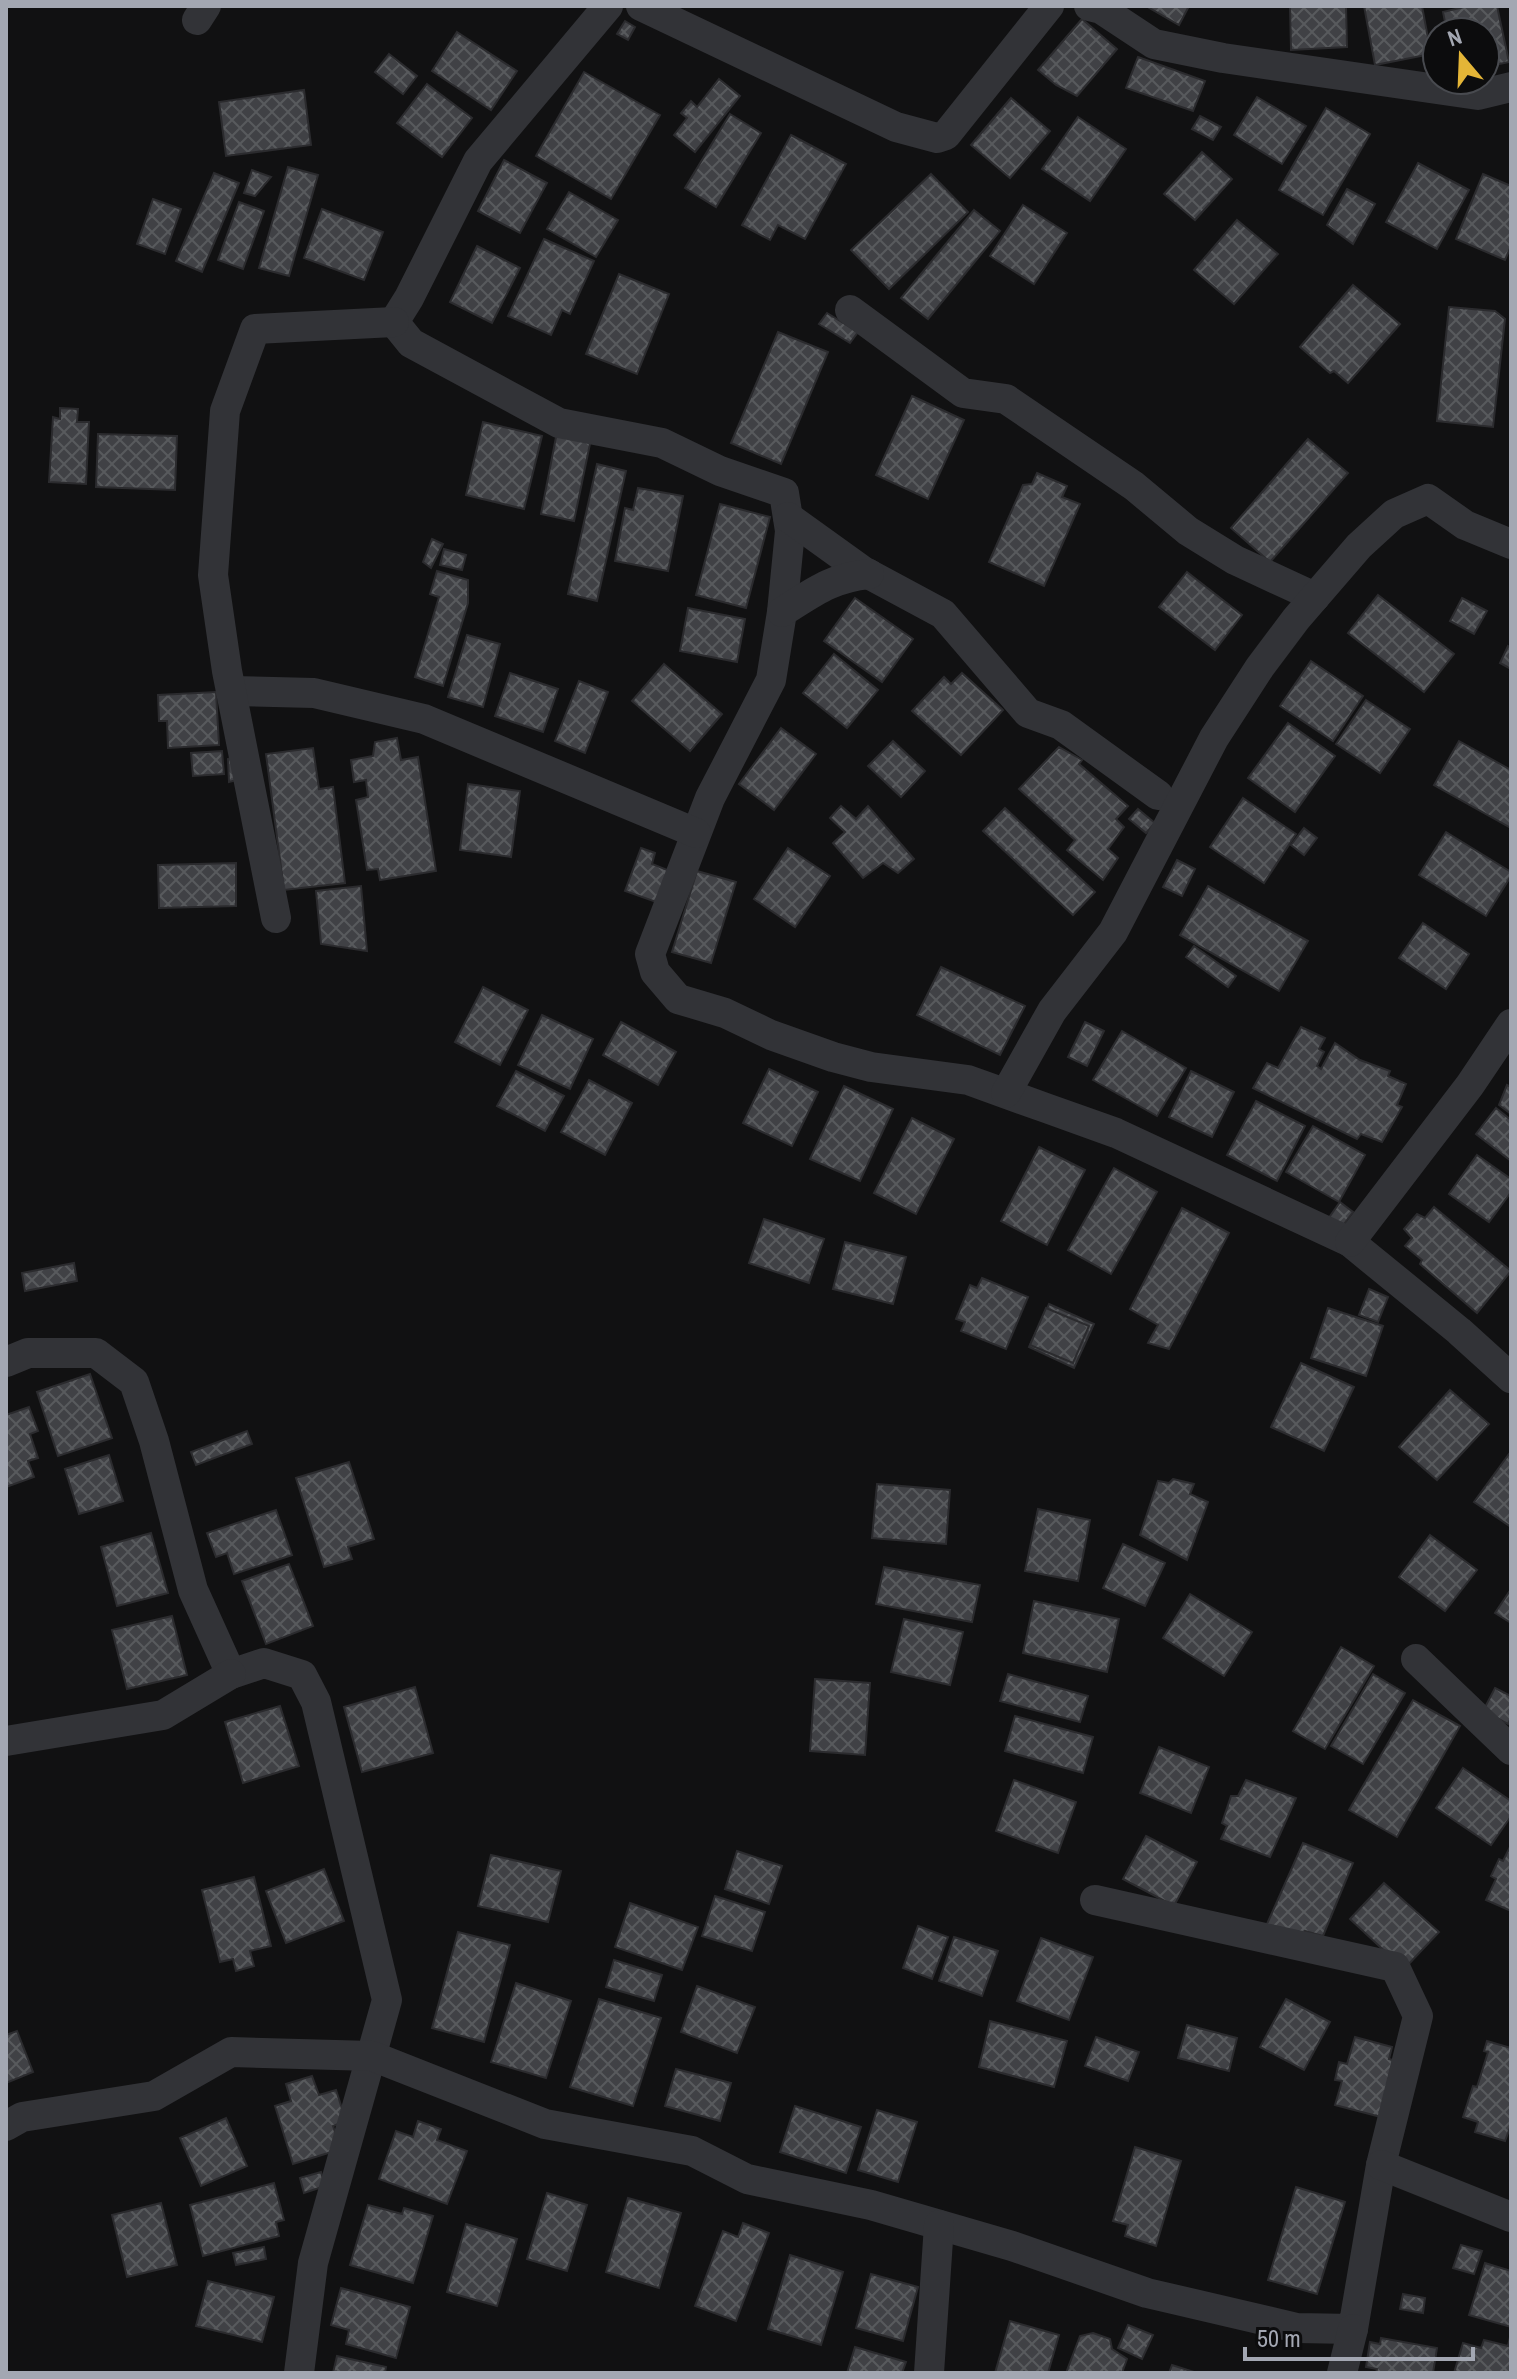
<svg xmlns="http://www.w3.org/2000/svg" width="1517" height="2379" viewBox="0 0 1517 2379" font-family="'Archivo Narrow',sans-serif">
<defs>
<pattern id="building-cross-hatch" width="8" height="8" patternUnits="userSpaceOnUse" patternTransform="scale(2)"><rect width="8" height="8" fill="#404145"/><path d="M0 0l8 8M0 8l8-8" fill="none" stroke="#585a5d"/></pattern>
</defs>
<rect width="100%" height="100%" fill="#111112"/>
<!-- building -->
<g fill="url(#building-cross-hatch)" stroke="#2b2b2e" stroke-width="2">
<polygon points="1146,6 1189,6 1179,25"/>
<polygon points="1290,6 1346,6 1347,47 1291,50"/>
<polygon points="1364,6 1422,6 1431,54 1375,65"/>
<polygon points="1468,6 1497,6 1509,62 1485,67 1485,32 1447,32 1443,12"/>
<polygon points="1082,19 1117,49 1077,96 1056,85 1038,70"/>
<polygon points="625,21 635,27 628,40 617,34"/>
<polygon points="457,32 517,71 491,110 432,71"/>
<polygon points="389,54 417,76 403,94 375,72"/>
<polygon points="1138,57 1205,81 1193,111 1126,88"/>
<polygon points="584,72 660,115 611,199 536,156"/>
<polygon points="719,79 740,96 695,152 674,135 687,118 681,113 691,101 697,107"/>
<polygon points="427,84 472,118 442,157 397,123"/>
<polygon points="304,90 311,145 226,156 219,102"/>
<polygon points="1257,97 1306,126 1282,164 1234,135"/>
<polygon points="1011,98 1050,131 1010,178 971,145"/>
<polygon points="1326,108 1370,134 1323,215 1279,190"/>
<polygon points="730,114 761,133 716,207 685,188"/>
<polygon points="1200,116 1221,127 1213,140 1192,129"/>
<polygon points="1078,117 1126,149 1090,201 1042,169"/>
<polygon points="791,135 846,164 805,239 778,225 770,240 742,225"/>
<polygon points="1202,152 1232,179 1195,220 1164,194"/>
<polygon points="504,160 547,183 520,233 478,211"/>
<polygon points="1418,163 1469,190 1437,249 1386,222"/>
<polygon points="288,167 318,175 289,276 259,268"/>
<polygon points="252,170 271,177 255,196 244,193"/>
<polygon points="214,173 239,183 202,272 176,261"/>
<polygon points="931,174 968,212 889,289 851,250"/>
<polygon points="1483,174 1511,186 1511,246 1505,260 1456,239"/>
<polygon points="1347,189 1375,204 1353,244 1327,225"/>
<polygon points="569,192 618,220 596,257 547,229"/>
<polygon points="153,199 181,209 165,254 137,244"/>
<polygon points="239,202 264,211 243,269 218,260"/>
<polygon points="1023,205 1067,233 1034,284 990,256"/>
<polygon points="322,209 383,232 364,280 304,258"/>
<polygon points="974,210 1000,231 928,319 901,298"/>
<polygon points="1237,220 1278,254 1234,304 1194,270"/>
<polygon points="544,239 594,261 570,314 562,310 551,335 508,316"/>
<polygon points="477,246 520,268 492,323 450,302"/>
<polygon points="619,274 669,294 637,374 586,354"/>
<polygon points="1353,285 1400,324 1348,383 1334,371 1330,373 1300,347"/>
<polygon points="1449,307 1495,311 1505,319 1493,427 1437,421"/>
<polygon points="827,313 858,332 850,343 819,324"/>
<polygon points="778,332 828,352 781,464 731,443"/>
<polygon points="912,396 964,420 928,499 876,475"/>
<polygon points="60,408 78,409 77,422 89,422 86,484 49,482 53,417 60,419"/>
<polygon points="483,422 542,436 524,509 466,495"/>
<polygon points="557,432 591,439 574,521 541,514"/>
<polygon points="98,434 177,436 175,490 96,487"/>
<polygon points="1308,439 1348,473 1270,562 1231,528"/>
<polygon points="597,464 626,471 597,601 568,594"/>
<polygon points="1037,473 1067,486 1062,497 1080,504 1044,586 989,562 1023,485 1032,484"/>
<polygon points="638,488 683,496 668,571 615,561 625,508 633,510"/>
<polygon points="720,504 770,517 746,608 696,595"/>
<polygon points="432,539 443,544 431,568 423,562"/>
<polygon points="444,549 466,555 462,570 440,565"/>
<polygon points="437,571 468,580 468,603 443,686 415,677 439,597 430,594"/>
<polygon points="1187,572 1242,615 1215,650 1159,607"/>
<polygon points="1378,595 1454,654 1424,692 1348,633"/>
<polygon points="855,598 913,639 882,682 824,641"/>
<polygon points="1462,598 1487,611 1474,634 1450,621"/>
<polygon points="688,608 745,619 737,662 680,651"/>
<polygon points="467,635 500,644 483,707 448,697"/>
<polygon points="1508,646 1511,648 1511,669 1500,663"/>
<polygon points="834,654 878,690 847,728 803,693"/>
<polygon points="1311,661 1363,696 1333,741 1280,706"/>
<polygon points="664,664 722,714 690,751 632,701"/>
<polygon points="510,673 558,689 543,732 495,716"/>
<polygon points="962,673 1003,710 961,755 912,711 944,677 951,684"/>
<polygon points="579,681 608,692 585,753 555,741"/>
<polygon points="216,692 219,745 168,748 167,721 159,721 158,695"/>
<polygon points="1366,700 1410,729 1380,773 1336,744"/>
<polygon points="1288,723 1335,756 1295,812 1248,778"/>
<polygon points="781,728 816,754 774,810 739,784"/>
<polygon points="397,738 401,760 418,757 436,871 380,880 378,869 367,870 356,800 368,797 366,780 354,782 351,760 373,756 375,742"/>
<polygon points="893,741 925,771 901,797 868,766"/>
<polygon points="1459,741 1511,770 1511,828 1434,785"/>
<polygon points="1059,747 1082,760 1079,764 1128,806 1116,819 1124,827 1108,849 1118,858 1103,880 1067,850 1075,840 1019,789"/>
<polygon points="313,748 319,789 333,787 345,883 284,890 266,754"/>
<polygon points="222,751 224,774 193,776 191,753"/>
<polygon points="238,756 241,779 229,782 228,759"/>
<polygon points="468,784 520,791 511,857 460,850"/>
<polygon points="1243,798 1296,834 1264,883 1210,847"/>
<polygon points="841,806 856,819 868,806 914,859 898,873 883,863 863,878 833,843 845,832 830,818"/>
<polygon points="1005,808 1095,892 1073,915 983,831"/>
<polygon points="1138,809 1155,823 1146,833 1129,819"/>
<polygon points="1304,828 1317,838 1304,855 1291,845"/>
<polygon points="1446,832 1511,872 1511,876 1486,916 1419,875"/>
<polygon points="641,848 655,853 652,864 670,871 659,903 625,891"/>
<polygon points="788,848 830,876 795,927 754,899"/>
<polygon points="1177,860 1195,869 1182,896 1163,887"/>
<polygon points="236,863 236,906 159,908 158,865"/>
<polygon points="697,871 736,882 711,963 672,952"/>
<polygon points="361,886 367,951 321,944 316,891"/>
<polygon points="1208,886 1308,941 1279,991 1180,935"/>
<polygon points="1423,923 1469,954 1446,989 1399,958"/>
<polygon points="1194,946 1236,976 1228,987 1186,957"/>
<polygon points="941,967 1025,1006 1000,1055 917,1015"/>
<polygon points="483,987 528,1010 500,1065 455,1042"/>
<polygon points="542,1015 593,1039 570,1089 518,1065"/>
<polygon points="621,1022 676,1052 658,1085 603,1055"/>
<polygon points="1085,1022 1104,1031 1087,1066 1068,1057"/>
<polygon points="1301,1027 1325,1038 1319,1049 1324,1052 1317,1066 1321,1069 1335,1043 1360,1060 1390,1071 1388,1076 1406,1084 1397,1105 1402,1107 1382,1142 1361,1134 1357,1139 1253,1088 1267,1063 1278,1068"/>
<polygon points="1122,1031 1186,1068 1157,1116 1093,1080"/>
<polygon points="769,1069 818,1092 792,1146 743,1123"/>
<polygon points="516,1071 564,1096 545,1131 497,1106"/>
<polygon points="1191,1071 1234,1092 1212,1137 1169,1117"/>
<polygon points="589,1080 632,1103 605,1155 561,1132"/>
<polygon points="1507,1085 1511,1087 1511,1114 1499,1105"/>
<polygon points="844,1086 893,1109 860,1181 810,1159"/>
<polygon points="1256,1101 1305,1126 1277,1181 1227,1155"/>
<polygon points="1496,1108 1511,1120 1511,1161 1476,1134"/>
<polygon points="912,1118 954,1139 916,1214 874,1193"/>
<polygon points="1313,1126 1365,1155 1339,1202 1286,1172"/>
<polygon points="1039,1147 1085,1170 1047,1245 1001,1221"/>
<polygon points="1477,1155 1511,1179 1511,1192 1489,1222 1449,1194"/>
<polygon points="1114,1168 1157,1192 1111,1274 1068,1250"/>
<polygon points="1340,1202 1353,1212 1341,1228 1328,1219"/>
<polygon points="1434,1207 1511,1271 1477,1313 1420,1264 1422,1260 1405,1246 1412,1238 1404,1229 1417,1214 1425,1218"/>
<polygon points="1182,1208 1229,1233 1169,1349 1148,1343 1158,1325 1130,1309"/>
<polygon points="764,1219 824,1239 809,1283 749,1263"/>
<polygon points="845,1242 906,1257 893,1304 833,1289"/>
<polygon points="74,1263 77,1281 25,1291 22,1273"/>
<polygon points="982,1278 1028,1297 1006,1349 961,1331 965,1322 956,1319 970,1285 977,1288"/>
<polygon points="1369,1289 1388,1297 1378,1322 1359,1315"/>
<polygon points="1049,1304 1094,1324 1074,1368 1029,1347"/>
<polygon points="1046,1308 1089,1326 1073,1363 1030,1345"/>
<polygon points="1328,1308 1383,1326 1366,1376 1311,1358"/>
<polygon points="1301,1363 1354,1387 1324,1451 1271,1427"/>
<polygon points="90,1374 112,1438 58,1456 37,1392"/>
<polygon points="1450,1390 1489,1424 1437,1480 1399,1447"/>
<polygon points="29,1407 38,1431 30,1434 38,1458 28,1461 34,1477 6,1487 6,1415"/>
<polygon points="247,1431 252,1444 196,1465 191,1452"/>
<polygon points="1509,1454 1511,1455 1511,1527 1474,1502"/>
<polygon points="109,1455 123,1501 79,1514 65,1469"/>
<polygon points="349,1462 374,1539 348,1547 352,1559 324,1567 296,1478"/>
<polygon points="1173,1479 1194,1484 1190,1494 1208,1502 1187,1560 1140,1535 1158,1481 1169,1483"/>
<polygon points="877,1484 950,1490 946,1544 872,1538"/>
<polygon points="1038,1509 1090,1520 1078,1581 1025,1571"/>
<polygon points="276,1510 292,1555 234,1574 227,1553 216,1557 207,1533"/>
<polygon points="151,1533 168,1593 117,1606 101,1547"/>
<polygon points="1430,1535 1477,1570 1445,1611 1399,1577"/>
<polygon points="1123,1544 1165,1563 1145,1606 1103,1588"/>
<polygon points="289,1564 313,1626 266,1644 242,1581"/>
<polygon points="884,1567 980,1585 972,1622 876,1604"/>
<polygon points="1511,1589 1511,1623 1495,1613"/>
<polygon points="1190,1594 1252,1632 1224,1676 1163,1638"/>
<polygon points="1034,1601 1119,1619 1107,1672 1023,1653"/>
<polygon points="172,1616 187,1675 127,1689 112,1630"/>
<polygon points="904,1619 963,1632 950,1685 891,1672"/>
<polygon points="1341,1647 1374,1666 1325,1749 1293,1731"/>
<polygon points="1008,1674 1088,1696 1080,1722 1000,1701"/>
<polygon points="1373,1674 1405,1693 1363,1764 1331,1746"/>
<polygon points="815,1679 870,1683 865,1755 810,1751"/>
<polygon points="415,1687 433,1753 362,1772 344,1707"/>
<polygon points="1495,1688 1511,1696 1511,1718 1508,1724 1483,1711"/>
<polygon points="1413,1700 1460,1726 1397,1837 1349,1810"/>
<polygon points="280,1706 299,1766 243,1783 225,1722"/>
<polygon points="1015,1716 1093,1737 1083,1773 1005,1751"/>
<polygon points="1159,1747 1209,1767 1191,1813 1140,1793"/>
<polygon points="1463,1768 1511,1801 1511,1816 1491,1845 1436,1808"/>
<polygon points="1014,1780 1076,1802 1058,1853 996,1831"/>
<polygon points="1246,1780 1296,1798 1270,1857 1221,1839 1227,1826 1222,1823 1231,1796 1238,1796"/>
<polygon points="1146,1836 1197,1862 1174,1906 1123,1879"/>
<polygon points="1303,1843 1353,1863 1323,1936 1305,1931 1301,1947 1267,1924"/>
<polygon points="1511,1845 1511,1911 1486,1900 1496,1879 1491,1876 1499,1859 1503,1861"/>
<polygon points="737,1851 782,1866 769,1904 725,1889"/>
<polygon points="491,1855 561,1871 548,1922 478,1906"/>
<polygon points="324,1869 344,1921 286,1943 266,1891"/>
<polygon points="254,1877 271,1946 250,1951 254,1966 236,1971 233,1959 220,1962 202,1890"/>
<polygon points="1384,1883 1439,1932 1404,1969 1350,1919"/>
<polygon points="715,1896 765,1912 752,1951 702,1936"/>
<polygon points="630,1903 698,1927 682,1970 615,1947"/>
<polygon points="918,1926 948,1937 932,1979 903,1968"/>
<polygon points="458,1932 510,1945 484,2042 432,2028"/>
<polygon points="954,1937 998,1951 982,1996 939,1981"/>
<polygon points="1041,1938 1093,1957 1069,2020 1017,2001"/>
<polygon points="614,1960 662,1975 654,2001 606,1987"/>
<polygon points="516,1983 571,2001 546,2078 491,2062"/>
<polygon points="697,1986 755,2007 737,2053 681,2032"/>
<polygon points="599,1999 661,2018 633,2106 570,2087"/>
<polygon points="1286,1999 1330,2022 1304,2070 1260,2047"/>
<polygon points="990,2021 1067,2041 1054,2087 979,2067"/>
<polygon points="1187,2025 1237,2038 1229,2071 1178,2058"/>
<polygon points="17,2031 33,2072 6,2083 6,2035"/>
<polygon points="1096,2037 1139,2052 1128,2081 1085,2066"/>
<polygon points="1355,2037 1392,2047 1389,2059 1411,2064 1396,2121 1335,2105 1342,2081 1335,2080 1339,2062 1347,2064"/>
<polygon points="1487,2041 1511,2048 1511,2125 1505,2141 1475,2132 1478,2122 1463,2117 1473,2086 1477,2087 1488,2052 1484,2051"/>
<polygon points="676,2069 731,2083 720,2121 665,2106"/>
<polygon points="312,2076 319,2095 336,2090 346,2121 333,2126 341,2149 293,2164 275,2106 291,2101 286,2084"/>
<polygon points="795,2106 861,2127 846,2173 780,2152"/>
<polygon points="877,2110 917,2122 898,2182 858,2170"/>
<polygon points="226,2118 247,2166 201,2186 180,2138"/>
<polygon points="418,2121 441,2129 437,2140 467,2151 447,2204 379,2179 396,2131 413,2137"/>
<polygon points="1135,2147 1181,2161 1156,2246 1125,2236 1128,2225 1113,2221"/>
<polygon points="321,2172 325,2186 304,2193 300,2178"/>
<polygon points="274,2183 284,2220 276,2222 279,2236 203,2256 190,2205"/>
<polygon points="1296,2187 1345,2202 1317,2294 1268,2280"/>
<polygon points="547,2193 587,2205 567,2271 527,2259"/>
<polygon points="628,2198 681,2213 659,2288 606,2272"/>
<polygon points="161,2203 177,2265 127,2277 112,2215"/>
<polygon points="368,2205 402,2214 404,2208 433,2216 413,2283 350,2265"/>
<polygon points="743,2223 769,2233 736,2321 695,2306 723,2231 738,2237"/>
<polygon points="466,2224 517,2239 497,2306 447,2292"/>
<polygon points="1461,2245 1482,2251 1474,2274 1453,2268"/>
<polygon points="264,2247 266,2259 236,2265 233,2253"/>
<polygon points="790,2255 843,2272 821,2345 768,2329"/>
<polygon points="1485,2263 1511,2271 1511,2327 1469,2315"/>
<polygon points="871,2274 918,2287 903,2341 856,2328"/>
<polygon points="208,2281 274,2297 262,2342 196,2326"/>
<polygon points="341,2288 410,2307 396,2358 346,2344 349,2330 331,2325"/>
<polygon points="1403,2294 1425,2298 1423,2313 1400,2309"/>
<polygon points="1010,2321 1059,2335 1048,2373 995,2373"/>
<polygon points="1128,2325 1153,2335 1142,2359 1118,2348"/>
<polygon points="1093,2333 1110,2339 1112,2349 1127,2359 1122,2373 1066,2373 1080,2336"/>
<polygon points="1510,2337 1511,2373 1454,2373 1463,2343 1481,2348 1484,2340 1508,2346"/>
<polygon points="1381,2338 1437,2348 1433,2373 1376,2373 1377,2369 1366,2367 1370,2342 1380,2344"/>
<polygon points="855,2347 906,2362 902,2373 847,2373"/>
<polygon points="337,2356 386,2367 385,2373 333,2373"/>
<polygon points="1172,2365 1197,2373 1169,2373"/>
</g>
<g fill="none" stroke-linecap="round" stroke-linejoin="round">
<!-- street -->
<g stroke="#323337" stroke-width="30">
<polyline points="608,6 478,161 409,298 394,322 411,343 559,423 662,443 720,471 784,493 790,531 782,612 771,680 710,798 650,954 655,972 678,999 725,1013 771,1035 833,1057 871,1067 968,1080 1046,1108 1116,1133 1350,1242 1459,1331 1511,1378"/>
<polyline points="641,6 896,127 937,138 946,135 1049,6"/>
<polyline points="1089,6 1101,9 1154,44 1223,58 1478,95 1511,87"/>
<polyline points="197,20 206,6"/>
<polyline points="850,310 963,393 1006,399 1134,486 1188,531 1235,560 1315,597"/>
<polyline points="788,517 863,571 943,614 1028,713 1061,725 1158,795"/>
<path d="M782,612C814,592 831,578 869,574"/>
<polyline points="231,691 314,693 424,719 696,833"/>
<polyline points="276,918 227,671 213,575 225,411 255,329 394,322"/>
<polyline points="1006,1093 1052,1011 1113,932 1214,738 1260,667 1296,619 1359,546 1394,514 1428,499 1465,525 1511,544"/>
<polyline points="1350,1242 1470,1085 1511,1024"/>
<polyline points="6,1362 28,1353 96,1353 134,1382 154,1441 193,1590 231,1674 264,1663 302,1675 316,1702 387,2000 313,2263 299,2373"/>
<polyline points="1416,1659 1511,1750"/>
<polyline points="6,1741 163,1715 231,1674"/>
<polyline points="6,2126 22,2117 154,2096 231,2052 372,2056 545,2124 692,2151 747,2179 871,2205 1012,2246 1147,2293 1297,2328 1353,2329 1381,2165 1418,2016 1395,1967 1095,1900"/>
<polyline points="1381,2165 1511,2217"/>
<polyline points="929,2373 939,2225"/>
<polyline points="1342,2373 1353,2329"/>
</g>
</g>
<!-- border -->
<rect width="1517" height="2379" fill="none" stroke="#a3a7b2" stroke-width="16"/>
<!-- north arrow -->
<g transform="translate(1461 56) rotate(341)"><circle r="38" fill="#0c0c0d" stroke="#484a4f" stroke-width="2"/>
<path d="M0-6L14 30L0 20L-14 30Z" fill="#e4b537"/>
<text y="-12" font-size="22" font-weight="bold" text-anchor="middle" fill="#a3a7b2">N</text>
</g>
<!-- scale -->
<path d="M1245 2347v12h228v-12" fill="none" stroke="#a3a7b2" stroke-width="4"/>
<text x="1257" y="2347" font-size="24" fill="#a3a7b2" stroke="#0c0c0d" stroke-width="6" paint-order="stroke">50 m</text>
</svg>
